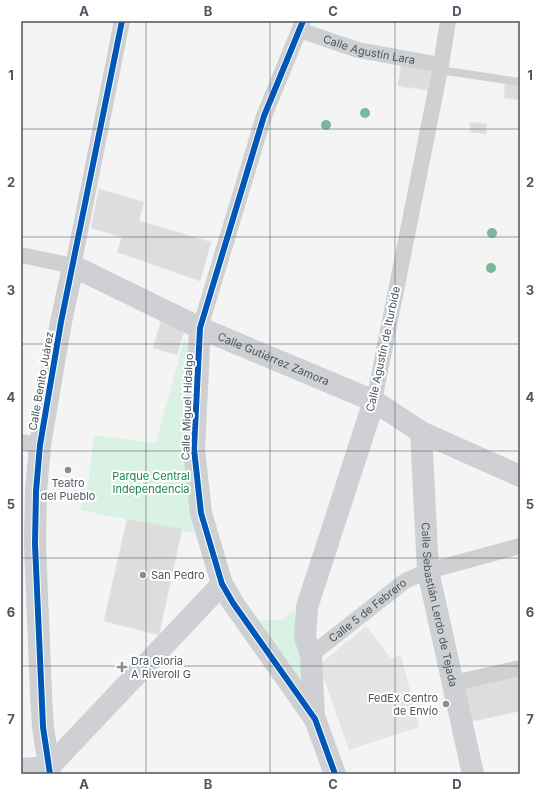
<svg xmlns="http://www.w3.org/2000/svg" width="541" height="795" viewBox="0 0 541 795" font-family="Inter,sans-serif">
<rect width="100%" height="100%" fill="#f4f4f4"/>
<!-- education -->
<polygon fill="#e6e5e6" points="366,626 391,658 401,655 419,727 349,750 319,665"/>
<!-- green -->
<g fill="#d9f2e3">
<polygon points="184,339 192,352 194,533 80,510 88,485 94,435 156,443"/>
<polygon points="294,609 297,644 309,692 257,622 266,620 282,620"/>
</g>
<!-- building -->
<g fill="#ddddde" stroke="#e5e6e7">
<polygon points="401,63 432,69 428,90 398,86"/>
<polygon points="505,83 520,86 520,100 504,98"/>
<polygon points="470,122 487,124 486,134 470,132"/>
<polygon points="99,189 144,202 139,221 211,242 200,281 117,252 122,237 91,228"/>
<polygon points="163,314 186,325 177,355 153,348"/>
<polygon points="127,519 182,529 159,635 104,621"/>
<polygon points="520,673 520,711 469,722 462,686"/>
</g>
<g fill="none" stroke-linecap="round" stroke-linejoin="round">
<!-- lane -->
<polyline stroke="#ced0d2" stroke-width="8" points="440,70 520,82"/>
<!-- street -->
<g stroke="#ced0d2" stroke-width="16">
<path id="s1" d="M299,30L358,50L441,65"/>
<polyline points="21,255 73,266 122,21"/>
<polyline points="200,328 264,116 303,21"/>
<polyline points="374,401 441,65 448,21"/>
<polyline points="21,442 40,445"/>
<path id="s2" d="M311,655L405,581L428,571L520,546"/>
<polyline points="453,683 520,668"/>
</g>
<!-- secondary -->
<g stroke="#ced0d4" stroke-width="22">
<polyline points="200,328 194,449 201,513 222,584 233,603 315,719 335,774"/>
<path id="s3" d="M421,432L428,571L473,774"/>
<polyline points="314,718 311,655 305,637 307,607 374,401"/>
<polyline points="21,769 49,767 222,584"/>
<path id="s4" d="M50,774L43,727L41,694L35,544L36,491L40,445L61,322L73,266L200,328L374,401L421,432L520,476"/>
</g>
<defs>
<g id="cycleway">
<polyline points="303,21 264,116 200,328 194,449 201,513 222,584 233,603 315,719 335,774"/>
<polyline points="50,774 43,727 35,544 36,491 40,445 61,322 122,21"/>
</g>
</defs>
<!-- cycleway casing -->
<use href="#cycleway" stroke="#fff" stroke-width="8"/>
<!-- cycleway -->
<use href="#cycleway" stroke="#0057b8" stroke-width="6"/>
</g>
<!-- trees -->
<g fill="#7ab899">
<circle cx="365" cy="113" r="5"/>
<circle cx="326" cy="125" r="5"/>
<circle cx="492" cy="233" r="5"/>
<circle cx="491" cy="268" r="5"/>
</g>
<!-- grid -->
<path fill="none" stroke="#4a5661" stroke-width="1" stroke-opacity="0.55" d="M146,21V774M270,21V774M395,21V774M21,129H520M21,237H520M21,344H520M21,451H520M21,558H520M21,666H520"/>
<!-- markers -->
<g fill="#868d94" stroke="#fff" stroke-width="1.5">
<circle cx="68" cy="470" r="4"/>
<circle cx="143" cy="575" r="4"/>
<path d="M120 661h4v4h4v4h-4v4h-4v-4h-4v-4h4z"/>
<circle cx="446" cy="704" r="4"/>
</g>
<g text-anchor="middle" dominant-baseline="central" stroke-width="4" stroke-linejoin="round" paint-order="stroke">
<!-- street labels -->
<g font-size="11" fill="#4a5661" stroke="#fff">
<text stroke="none"><textPath href="#s1" startOffset="73">Calle Agustín Lara</textPath></text>
<text transform="translate(383 349) rotate(-78)">Calle Agustín de Iturbide</text>
<text stroke="none"><textPath href="#s4" startOffset="733">Calle Gutiérrez Zamora</textPath></text>
<text transform="translate(41 381) rotate(-80)">Calle Benito Juárez</text>
<text transform="translate(187 407) rotate(-88)">Calle Miguel Hidalgo</text>
<text stroke="none"><textPath href="#s3" startOffset="174">Calle Sebastián Lerdo de Tejada</textPath></text>
<text stroke="none"><textPath href="#s2" startOffset="72">Calle 5 de Febrero</textPath></text>
</g>
<!-- park labels -->
<g font-size="11" fill="#17864f" stroke="#fff">
<text x="151" y="476">Parque Central<tspan x="151" dy="13">Independencia</tspan></text>
</g>
<!-- poi labels -->
<g font-size="11" fill="#4a5661" stroke="#fff" text-anchor="start">
<text x="68" y="483" text-anchor="middle">Teatro<tspan x="68" dy="13">del Pueblo</tspan></text>
<text x="151" y="575">San Pedro</text>
<text x="131" y="661">Dra Gloria<tspan x="131" dy="13">A Riveroll G</tspan></text>
<text x="438" y="698" text-anchor="end">FedEx Centro<tspan x="438" dy="13">de Envío</tspan></text>
</g>
</g>
<!-- border -->
<rect width="541" height="795" fill="none" stroke="#ffffff" stroke-width="44"/>
<rect x="22" y="22" width="497" height="751" fill="none" stroke="#4a5661" stroke-width="1.5"/>
<g font-size="13" text-anchor="middle" font-weight="bold" fill="#4a5661">
<text x="84" y="16">A</text>
<text x="208" y="16">B</text>
<text x="333" y="16">C</text>
<text x="457" y="16">D</text>
<text x="11" y="80">1</text>
<text x="530" y="80">1</text>
<text x="11" y="187">2</text>
<text x="530" y="187">2</text>
<text x="11" y="295">3</text>
<text x="530" y="295">3</text>
<text x="11" y="402">4</text>
<text x="530" y="402">4</text>
<text x="11" y="509">5</text>
<text x="530" y="509">5</text>
<text x="11" y="617">6</text>
<text x="530" y="617">6</text>
<text x="11" y="724">7</text>
<text x="530" y="724">7</text>
<text x="84" y="789">A</text>
<text x="208" y="789">B</text>
<text x="333" y="789">C</text>
<text x="457" y="789">D</text>
</g>
</svg>
